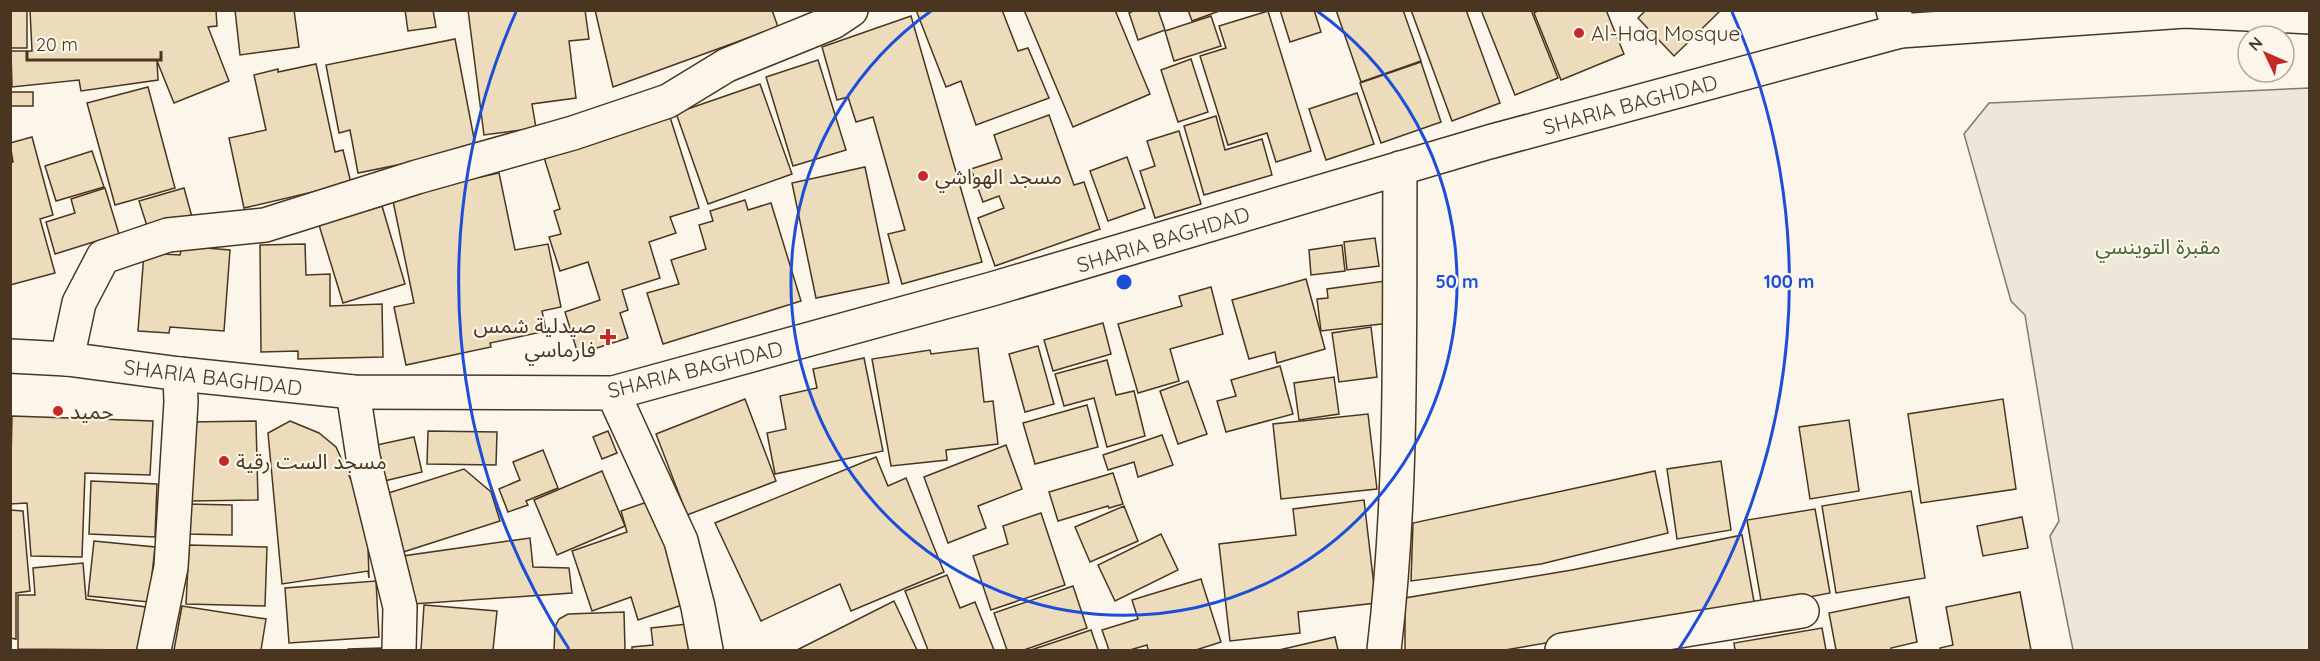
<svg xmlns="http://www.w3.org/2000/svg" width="2320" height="661" viewBox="0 0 2320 661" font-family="Quicksand,'Noto Sans Arabic',sans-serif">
<rect width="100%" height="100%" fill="#fbf6e9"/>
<!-- green -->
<polygon fill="#ede6d9" stroke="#887966" stroke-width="1.5" points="2309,88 2309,650 2073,650 2050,536 2059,521 2025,315 2011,301 1964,134 1989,103"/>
<!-- building -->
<g fill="#ecdcbc" stroke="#4a3520" stroke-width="1.5">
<rect x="10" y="10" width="17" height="38"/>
<polygon points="30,10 216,10 217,26 208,27 229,81 174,103 157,61 158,80 81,91 79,80 12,87 11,51 32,51"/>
<polygon points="235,10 294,10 299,47 240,55"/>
<polygon points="405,10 433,10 436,27 408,31"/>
<polygon points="468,10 585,10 589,39 569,41 576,98 532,104 536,128 484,135"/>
<polygon points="595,10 772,10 778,27 613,87"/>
<polygon points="916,10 1002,10 1018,51 1028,48 1049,98 976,125 961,81 946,87"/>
<polygon points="1024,10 1115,10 1150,94 1073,127"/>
<polygon points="1135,10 1158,10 1165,30 1138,40 1129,13"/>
<polygon points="1188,10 1222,10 1192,21"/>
<polygon points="1280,10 1314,10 1321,32 1290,42"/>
<polygon points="1336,10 1403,10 1421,61 1361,82"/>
<polygon points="1411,10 1466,10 1500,103 1452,121"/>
<polygon points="1481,10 1531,10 1558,78 1515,95"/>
<polygon points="1539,10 1606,10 1624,54 1561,80 1534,13"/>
<polygon points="1646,10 1721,10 1674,56 1638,18"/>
<polygon points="1268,11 1311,151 1276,162 1267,133 1228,145 1200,56 1226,48 1219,26"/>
<polygon points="911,16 982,262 902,284 888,234 905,230 873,117 856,122 848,97 837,100 822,47"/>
<polygon points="1211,16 1221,46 1174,61 1165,31"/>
<polygon points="455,39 476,149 358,173 350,130 339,133 326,65"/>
<polygon points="1191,59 1208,112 1178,122 1161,70"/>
<polygon points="818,60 846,150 793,166 766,77"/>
<polygon points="1421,62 1441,122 1381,143 1360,83"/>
<polygon points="316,64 335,152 343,150 351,183 244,208 229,138 266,130 254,75 278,69 278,72"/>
<polygon points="760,84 792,174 708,204 676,113"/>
<polygon points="148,87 175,188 115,205 87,103"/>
<rect x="10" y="92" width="23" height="14"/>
<polygon points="1357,93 1374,144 1326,160 1309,109"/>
<polygon points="669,114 699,208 670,217 676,233 649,242 660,278 622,290 628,310 620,313 628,338 578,354 565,312 600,300 588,262 560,271 549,237 561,234 554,211 560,209 543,154"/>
<polygon points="1049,115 1074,185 1084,182 1100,229 995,266 978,218 1004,208 999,196 983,202 971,169 1002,159 994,135"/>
<polygon points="1216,116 1225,150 1262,139 1272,175 1204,195 1184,126"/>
<polygon points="1179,131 1201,204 1155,218 1140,171 1155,166 1147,141"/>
<polygon points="32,137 53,215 40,219 55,273 10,285 10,162 13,162 10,143"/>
<polygon points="92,151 104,187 56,201 45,166"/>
<polygon points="1127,157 1145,208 1108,221 1090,171"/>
<polygon points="865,167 889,283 816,298 792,183"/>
<polygon points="499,173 515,250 548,244 561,307 542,311 546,331 490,343 491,347 406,365 394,307 414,303 392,196"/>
<polygon points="105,188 119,234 55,254 46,222 75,213 71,199"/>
<polygon points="184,188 192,217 148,229 139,201"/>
<polygon points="745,200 748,210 771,203 801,301 663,344 647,293 679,284 671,260 706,249 699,225 713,221 710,211"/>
<polygon points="382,206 405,284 343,303 319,225"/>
<polygon points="1375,238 1379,266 1347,270 1344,242"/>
<polygon points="305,244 306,275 330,274 330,306 382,304 383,357 298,359 298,351 261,352 260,245"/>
<polygon points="1342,245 1345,271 1311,275 1309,250"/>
<polygon points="182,246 230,250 224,331 170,327 169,333 138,331 144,253 180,255"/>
<polygon points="1306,279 1325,349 1277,363 1275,352 1249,359 1232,300"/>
<polygon points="1385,281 1390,323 1321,331 1317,299 1328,298 1327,289"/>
<polygon points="1211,287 1223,334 1170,349 1179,381 1138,393 1118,324 1182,306 1179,296"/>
<polygon points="1103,323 1111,354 1053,371 1044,340"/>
<polygon points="1371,327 1377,377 1339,382 1332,333"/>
<polygon points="1038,346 1054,404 1025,412 1009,354"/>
<polygon points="978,348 984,402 993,401 998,444 946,450 947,460 891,466 872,359 930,350 931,354"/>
<polygon points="864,358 883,451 775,474 767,433 786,429 780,396 817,388 813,369"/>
<polygon points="1107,360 1116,395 1134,391 1145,436 1107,447 1094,398 1064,406 1055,374"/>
<polygon points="1280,366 1293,414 1226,432 1217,401 1236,396 1231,380"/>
<polygon points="1334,377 1339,414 1299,420 1294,383"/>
<polygon points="1188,381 1207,434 1178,444 1160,391"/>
<polygon points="745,399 776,481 687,515 656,434"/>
<polygon points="2003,399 2016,489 1921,503 1908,414"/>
<polygon points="1087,405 1098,447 1035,464 1023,423"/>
<polygon points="1368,414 1377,489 1281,499 1273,424"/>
<polygon points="12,416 153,421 150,475 85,473 82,557 31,556 27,503 10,504"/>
<polygon points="1849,420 1859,491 1810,499 1799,427"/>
<polygon points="256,421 258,500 191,501 190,422"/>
<polygon points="290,421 319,433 336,447 367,515 369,578 368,571 282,584 268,433"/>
<polygon points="428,431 497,432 496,465 427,464"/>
<polygon points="608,431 617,453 602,459 593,437"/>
<polygon points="1162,435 1173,465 1138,477 1134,462 1108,470 1103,455"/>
<polygon points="414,437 422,472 380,482 372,446"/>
<polygon points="1006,445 1022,489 978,506 986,528 948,543 924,477"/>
<polygon points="543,450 558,488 526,501 528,505 508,512 499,489 520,480 513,462"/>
<polygon points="876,457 888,486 906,478 944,572 851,611 840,584 761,621 715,523"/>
<polygon points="1721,461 1731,530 1677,539 1667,469"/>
<polygon points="464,469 491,492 500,521 397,554 379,496"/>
<polygon points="602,471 625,526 557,555 534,500"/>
<polygon points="1655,471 1668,533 1541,564 1411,581 1413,523"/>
<polygon points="1113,473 1123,504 1109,508 1108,506 1058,521 1049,492"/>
<polygon points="91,481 157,484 155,537 89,534"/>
<polygon points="1911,491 1925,578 1836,593 1822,506"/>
<polygon points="1364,500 1376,603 1298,612 1300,633 1230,641 1219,544 1296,535 1293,509"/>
<polygon points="650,501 685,604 638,620 631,597 592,611 572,551 627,532 621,511"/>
<polygon points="187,504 232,505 232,535 186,534"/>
<polygon points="1124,506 1138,541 1090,562 1075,527"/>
<polygon points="1815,509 1830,593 1762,606 1747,520"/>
<polygon points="10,510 23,511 30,591 16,593 16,639 10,638"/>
<polygon points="1041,513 1065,585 991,610 973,556 1008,544 1003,526"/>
<polygon points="2022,517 2028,548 1983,556 1977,526"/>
<polygon points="1161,534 1178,570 1115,601 1098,565"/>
<polygon points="1742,535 1755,607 1505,650 1405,650 1405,598 1572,570"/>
<polygon points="530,538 533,567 569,568 572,593 413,604 403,556"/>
<polygon points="94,541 155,547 149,602 88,596"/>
<polygon points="189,545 267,547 265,606 186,604"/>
<polygon points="83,563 86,599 146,607 140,650 18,649 18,595 35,595 33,568"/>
<polygon points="947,575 960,608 975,602 994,650 928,650 905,591"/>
<polygon points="1201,579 1221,642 1196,650 1148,650 1147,645 1130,650 1109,650 1102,630 1138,619 1132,600"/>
<polygon points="376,581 379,637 289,643 285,588"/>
<polygon points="1073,586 1087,628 1024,650 1007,650 994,613"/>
<polygon points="2020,592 2031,650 1940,650 1940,648 1953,645 1946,607"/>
<polygon points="1909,597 1917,642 1891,648 1891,650 1836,650 1829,613"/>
<polygon points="894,601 917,650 797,650"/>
<polygon points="424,605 497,611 493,650 421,650"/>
<polygon points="182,606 266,619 261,650 174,650"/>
<polygon points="624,612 625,650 554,650 555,627 559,619 568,614"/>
<polygon points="687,624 689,650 632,650 632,647 653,645 651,628"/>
<polygon points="1822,628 1826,650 1735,650 1734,643"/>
<polygon points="1091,630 1098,650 1031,650"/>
<polygon points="1335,637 1338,650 1279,650"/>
<polygon points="381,648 381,650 348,650 348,649"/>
</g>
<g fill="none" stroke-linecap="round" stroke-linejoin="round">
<defs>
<g id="street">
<polyline points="1893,10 1900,31"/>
<polyline points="67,359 79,303 103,257 168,235 265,225 417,177 573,133 668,101 727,65 833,22 851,10"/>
<polyline points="353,392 363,457 400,607 399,650"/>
<polyline points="613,393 681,541 698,607 706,650"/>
<polyline points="154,650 171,567 181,402 180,374"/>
<path d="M1384,650C1403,491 1399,329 1400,168"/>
<polyline points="1562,650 1802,611"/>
</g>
<polyline id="secondary" points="10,356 67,359 180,374 353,392 613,393 992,289 1489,142 1900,31 2185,11 2310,17"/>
</defs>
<!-- street casing -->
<use href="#street" stroke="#4a3520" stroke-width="36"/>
<!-- secondary casing -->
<use href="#secondary" stroke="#4a3520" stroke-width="36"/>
<!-- street -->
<use href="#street" stroke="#fbf6e9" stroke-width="33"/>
<!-- secondary -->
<use href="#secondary" stroke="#fbf6e9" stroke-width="33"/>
</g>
<!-- distance rings -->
<g fill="none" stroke="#1d4ed8" stroke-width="3">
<path d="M1317 11A333 333 0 1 1 931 11"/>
<path d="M569 649A665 665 0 0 1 516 12M1732 12A665 665 0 0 1 1679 649"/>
</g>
<!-- markers -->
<g fill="#c62828" stroke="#fbf6e9" stroke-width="2">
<circle cx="1579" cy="33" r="6"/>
<circle cx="923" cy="176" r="6"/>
<path d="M605 328h6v6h6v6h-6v6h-6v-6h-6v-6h6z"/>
<circle cx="58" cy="411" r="6"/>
<circle cx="224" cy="461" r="6"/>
</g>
<g text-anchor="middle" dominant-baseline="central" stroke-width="4.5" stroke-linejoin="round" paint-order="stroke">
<!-- poi labels -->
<g font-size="21" fill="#4a3520" stroke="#fbf6e9" text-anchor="start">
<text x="1591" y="33">Al-Haq Mosque</text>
<text x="935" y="176">مسجد الهواشي</text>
<text x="596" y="325" text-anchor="end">صيدلية شمس<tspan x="596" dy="24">فارماسي</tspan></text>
<text x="70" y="411">حميد</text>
<text x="236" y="461">مسجد الست رقية</text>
</g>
<!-- street labels -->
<g font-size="21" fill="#4a3520" stroke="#fbf6e9">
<text transform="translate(1630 104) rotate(-15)">SHARIA BAGHDAD</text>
<text transform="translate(1163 239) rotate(-17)">SHARIA BAGHDAD</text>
<text transform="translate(695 369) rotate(-14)">SHARIA BAGHDAD</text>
<text transform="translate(213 377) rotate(7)">SHARIA BAGHDAD</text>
</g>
<!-- park labels -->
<g font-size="21" fill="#436837" stroke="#fbf6e9">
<text x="2158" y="246">مقبرة التوينسي</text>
</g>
</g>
<circle cx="1124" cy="282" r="9" fill="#1d4ed8" stroke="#fbf6e9" stroke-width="3"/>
<g font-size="18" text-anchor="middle" font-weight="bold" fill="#1d4ed8" stroke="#fbf6e9" stroke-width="4.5" stroke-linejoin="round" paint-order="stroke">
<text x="1457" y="288">50 m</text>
<text x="1789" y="288">100 m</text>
</g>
<!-- border -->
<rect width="2320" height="661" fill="none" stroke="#4a3520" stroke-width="24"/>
<!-- north arrow -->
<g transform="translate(2266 54) rotate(314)"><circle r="28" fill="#fbf6e9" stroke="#b4a999" stroke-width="1.5"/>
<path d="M0-4.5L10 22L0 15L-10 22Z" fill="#c62828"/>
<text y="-9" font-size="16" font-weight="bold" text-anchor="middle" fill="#4a3520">N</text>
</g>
<!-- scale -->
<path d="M27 51v9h134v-9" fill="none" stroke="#4a3520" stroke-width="3"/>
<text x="36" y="51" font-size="18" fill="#4a3520" stroke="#fbf6e9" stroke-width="4.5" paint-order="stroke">20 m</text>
</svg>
